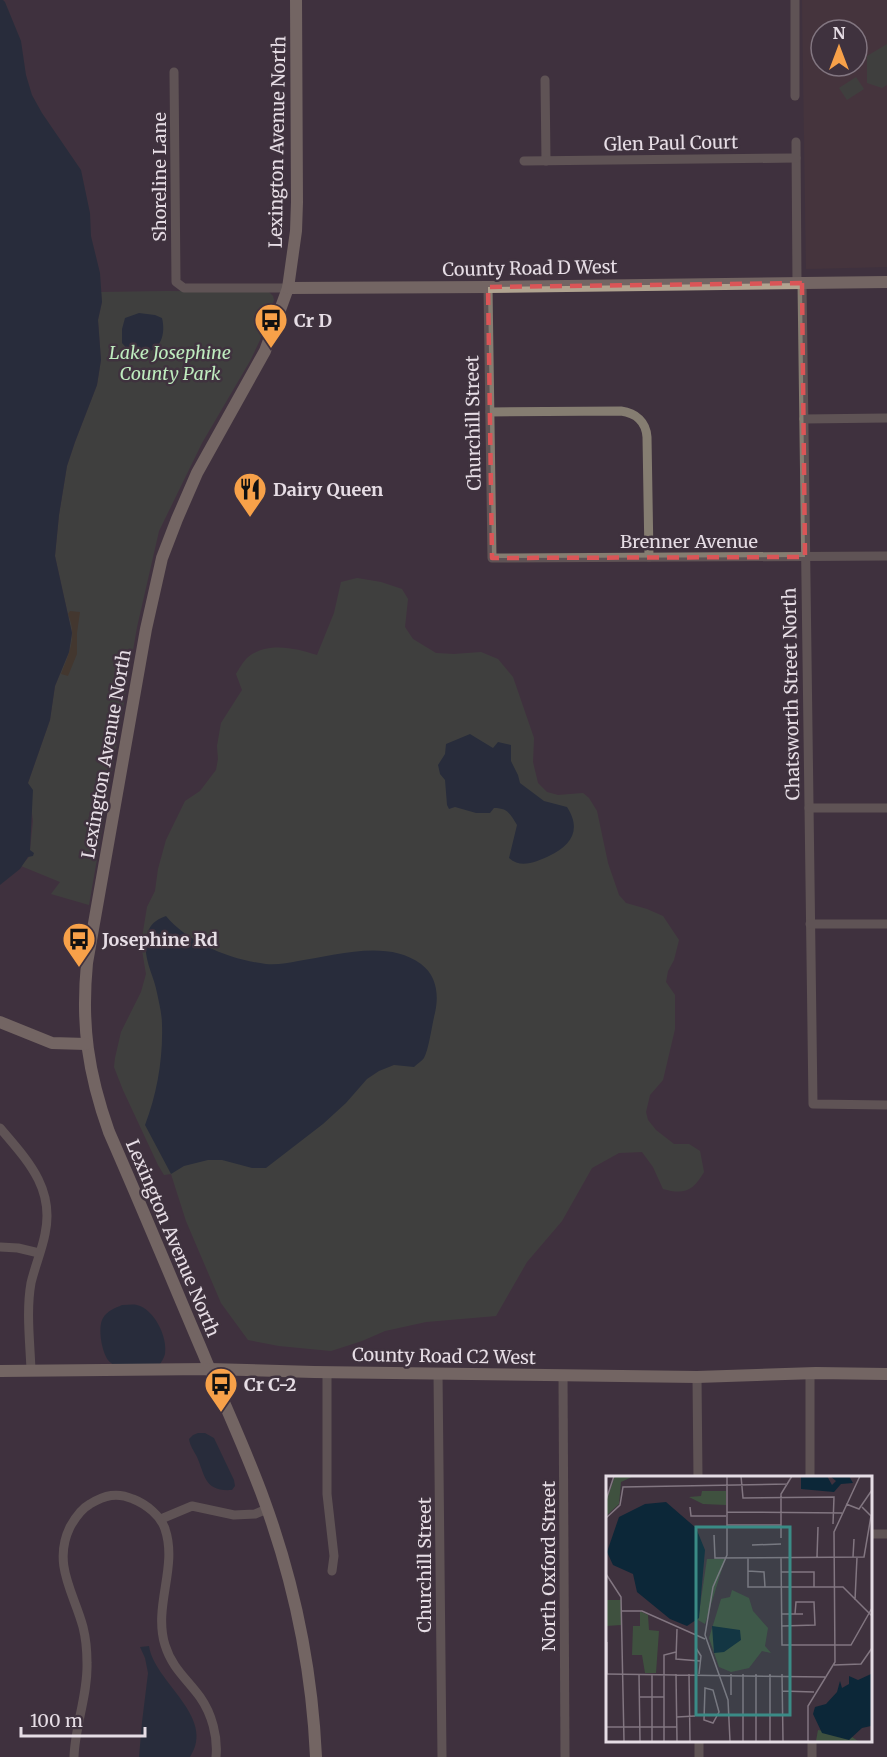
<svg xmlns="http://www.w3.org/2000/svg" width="887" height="1757" viewBox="0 0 887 1757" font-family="Merriweather,serif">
<rect width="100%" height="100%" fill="#3f323e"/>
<!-- education -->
<path fill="#4d383c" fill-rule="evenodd" d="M802,0H887V267L806,269ZM821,30H857V66H821Z"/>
<!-- green -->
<g fill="#3f513f">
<polygon points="887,44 887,85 882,88 867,83 867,56"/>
<polygon points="856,77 864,89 847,100 839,88"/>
<polygon points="167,291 269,292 273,296 274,300 260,340 250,361 202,443 159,531 137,627 89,905 51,894 60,882 21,866 29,857 30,850 33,821 28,783 50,720 55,686 69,652 72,633 55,556 59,515 67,466 75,442 97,385 101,360 98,320 102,302 101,292"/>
<path d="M357,578L381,582L402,589L408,599L405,627L413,639L436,653L454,654L481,652L498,659L513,677L534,738L533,762L538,783L547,792L558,795L583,793L589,798L597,811L608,863L619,895L626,903L647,909L663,916L679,940L674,960L668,971L666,982L675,995V1029L663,1080L650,1095L646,1112L648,1120L656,1130L674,1144H689L700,1151L704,1172C693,1191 684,1195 663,1189L653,1167L642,1152L619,1153L592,1168L562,1221L527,1262L496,1316L426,1322L385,1331L362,1341L331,1351L279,1346L248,1340L221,1303L186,1221L171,1174L164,1175L158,1165L123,1090L114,1067L115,1058L121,1032L141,992L146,974L141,944L147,907L155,891L158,869L166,840L185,801L200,791L216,770L218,759L217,746L221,723L242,690L236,674C239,669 243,662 247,658C267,641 295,648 317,655L334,613L341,582Z"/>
</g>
<!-- sand -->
<path fill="#473e1e" d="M70,611L80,612L77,633V654L68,676L61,674C70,651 77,637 68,614Z"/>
<!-- water -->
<g fill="#0c2738">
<polygon points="0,0 3,0 5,2 21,41 26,75 32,95 42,113 81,170 90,213 91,236 100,273 102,302 98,320 101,360 97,385 75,442 67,466 59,515 55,556 72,633 69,652 55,686 50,720 28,783 33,790 30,850 34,853 33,856 28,857 20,869 0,885"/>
<path d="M139,313L155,315L162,318C166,334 161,351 143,353C138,353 133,353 129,350C126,348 124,345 122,343V329L125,318Z"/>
<path d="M470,734L493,748L498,742L511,745V761L518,775L520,783L544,801L567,807C582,830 571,846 549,856C536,862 521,869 509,858L517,825C510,814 508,808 494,808L490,813H476L455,807L449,809L447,805L445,780L440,774L438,765L445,754L446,744Z"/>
<path d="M166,916C188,943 232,960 266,964C277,965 288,963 298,961C336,955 388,939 421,964C437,976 439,995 435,1013C432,1024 429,1049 424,1058C422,1061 417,1064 414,1067L394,1065L379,1071L367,1079L346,1103L323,1124L266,1168H252L222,1160H208L184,1166L171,1174L145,1125C157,1094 163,1059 162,1025C162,1014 159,1003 157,993C154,976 144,961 146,943C147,928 152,921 166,916Z"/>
<path d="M122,1305C127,1305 133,1304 137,1305C154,1309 168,1337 165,1354C164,1358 161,1363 158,1367C144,1367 123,1372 111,1363C102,1357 97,1327 103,1318C107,1311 115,1308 122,1305Z"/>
<path d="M198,1433H205L214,1438L234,1480L235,1486L232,1490C204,1492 205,1475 197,1457C194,1451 190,1446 189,1439L193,1435Z"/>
<path d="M149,1646C154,1682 217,1717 190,1757H139L142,1722L148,1673L145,1658L140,1647Z"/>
</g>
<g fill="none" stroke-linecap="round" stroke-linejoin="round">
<!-- street -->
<g stroke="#857d71" stroke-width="9">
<polyline points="795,0 795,96"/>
<polyline points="174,72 176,282 184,288 288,288"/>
<polyline points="545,80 546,161"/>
<polyline points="796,142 797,283"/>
<polyline points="524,161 796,158"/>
<polyline points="802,283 813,1104 887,1105"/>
<polyline points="488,287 492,558 887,556"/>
<path d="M490,412L621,411C636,413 646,422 647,437L649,557"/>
<polyline points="804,419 887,418"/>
<polyline points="809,808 887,808"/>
<polyline points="810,924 887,924"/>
<path d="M0,1128C27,1160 55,1188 45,1234C42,1250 35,1266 31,1283C26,1311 30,1342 31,1370"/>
<polyline points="0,1247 18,1248 39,1253"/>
<polyline points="327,1372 327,1494 334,1556 332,1571"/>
<polyline points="438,1373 442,1757"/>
<polyline points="810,1374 810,1478"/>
<polyline points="563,1375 565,1757"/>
<polyline points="697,1377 698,1478"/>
<polyline points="161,1519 192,1506 234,1515 255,1514 267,1509"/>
<polyline points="870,1534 887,1534"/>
<polyline points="699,1740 699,1757"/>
<polyline points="812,1740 812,1757"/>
<path d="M74,1757C75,1725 88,1695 87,1663C87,1651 86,1639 83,1627C74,1593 52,1564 70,1527C75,1518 81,1509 90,1504C105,1495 117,1492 133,1499C146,1504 161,1516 165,1529C178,1567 153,1606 165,1645C172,1668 187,1679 200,1697C212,1714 218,1737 216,1757"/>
</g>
<!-- secondary -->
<g stroke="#b1a490" stroke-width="12">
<path d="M296,0L297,202L296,231L288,288L265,351L197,473L177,519L162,558L146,629L87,963C81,1025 88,1073 109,1132C141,1205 172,1280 203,1353C223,1402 246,1450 264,1500C294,1582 312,1669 316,1757"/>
<polyline points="288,288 488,287 887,282"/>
<polyline points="0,1022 52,1043 86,1044"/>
<polyline points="0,1371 209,1369 314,1372 697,1377 816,1373 887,1374"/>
</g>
</g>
<!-- marked area -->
<path d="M0 0H887V1757H0ZM802,283L805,557L492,558L488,287Z" fill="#3f323e" fill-opacity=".55" fill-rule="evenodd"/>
<path fill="none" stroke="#da5557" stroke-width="4.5" stroke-dasharray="12 8" stroke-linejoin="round" d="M802,283L805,557L492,558L488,287Z"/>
<!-- icons -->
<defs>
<symbol id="bus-pin" viewBox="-11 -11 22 30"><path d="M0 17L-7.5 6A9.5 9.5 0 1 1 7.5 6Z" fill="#f7a149" stroke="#3f323e"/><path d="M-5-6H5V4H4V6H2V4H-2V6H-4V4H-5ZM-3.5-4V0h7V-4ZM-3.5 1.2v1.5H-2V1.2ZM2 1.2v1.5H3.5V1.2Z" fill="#111"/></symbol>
<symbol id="restaurant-pin" viewBox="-11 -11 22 30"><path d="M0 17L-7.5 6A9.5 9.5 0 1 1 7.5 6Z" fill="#f7a149" stroke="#3f323e"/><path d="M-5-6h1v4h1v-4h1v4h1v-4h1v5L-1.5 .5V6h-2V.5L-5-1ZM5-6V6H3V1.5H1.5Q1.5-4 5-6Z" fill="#111"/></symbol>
</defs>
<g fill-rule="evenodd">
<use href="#bus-pin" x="252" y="301" width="38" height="52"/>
<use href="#restaurant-pin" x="231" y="470" width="38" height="52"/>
<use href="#bus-pin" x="60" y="920" width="38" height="52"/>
<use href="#bus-pin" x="202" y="1365" width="38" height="52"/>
</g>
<g text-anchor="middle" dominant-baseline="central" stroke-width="5" stroke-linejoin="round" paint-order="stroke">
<!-- street labels -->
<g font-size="18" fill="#e6dde5" stroke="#3f323e">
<text transform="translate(277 142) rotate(-89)">Lexington Avenue North</text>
<text transform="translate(671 143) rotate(-1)">Glen Paul Court</text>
<text transform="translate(159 177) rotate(-90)">Shoreline Lane</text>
<text transform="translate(530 268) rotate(-1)">County Road D West</text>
<text transform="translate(473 423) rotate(-91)">Churchill Street</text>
<text x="689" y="541">Brenner Avenue</text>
<text transform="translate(791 694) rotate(-91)">Chatsworth Street North</text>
<text transform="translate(106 754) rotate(-80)">Lexington Avenue North</text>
<text transform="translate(173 1238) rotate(67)">Lexington Avenue North</text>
<text transform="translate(444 1356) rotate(1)">County Road C2 West</text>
<text transform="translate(424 1565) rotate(-90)">Churchill Street</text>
<text transform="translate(548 1566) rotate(-90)">North Oxford Street</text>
</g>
<!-- poi labels -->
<g font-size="18" font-weight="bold" fill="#e6dde5" stroke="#3f323e" text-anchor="start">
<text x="294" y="320">Cr D</text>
<text x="273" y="489">Dairy Queen</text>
<text x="102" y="939">Josephine Rd</text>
<text x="244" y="1384">Cr C-2</text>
</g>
<!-- park labels -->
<g font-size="18" font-style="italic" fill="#beebbe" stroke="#3f323e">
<text x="170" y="352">Lake Josephine<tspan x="170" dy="21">County Park</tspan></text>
</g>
</g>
<!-- overview -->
<g transform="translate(606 1476)">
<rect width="266" height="266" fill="#3f323e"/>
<path d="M9,0H28L15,6L13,28L0,40V26ZM96,15H120V29L97,28L83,21L95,20ZM101,83H119L99,148L92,144ZM126,114L143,122L147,135L162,152L159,170L165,177L156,175L143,192L125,196L113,191L103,162L115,123L124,121ZM0,124H15V149L0,150ZM34,135L42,139L43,154L53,155L50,197H39L36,179H26L27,150H34ZM212,254L246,261L252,265H210Z" fill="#3f513f"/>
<path d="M221,0L226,9L230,5L224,0H243L247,7L235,8L228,16L195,13V0ZM60,26L90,52L99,74L93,142L81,150L64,143L31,116L27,98L7,89L1,76L13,41L39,28ZM106,150L134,154L135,164L118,176L108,177ZM265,198V250L256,252L243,264L216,257L207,238L209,231L220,228L231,216L234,205L236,212L243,208V200L252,204Z" fill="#0c2738"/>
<path fill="none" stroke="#827681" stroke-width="1.5" d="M121,0V79L107,111L99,159L122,224L124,265M135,0L137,22L228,21L227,48M0,24L8,0M240,28L253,33L266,14M84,31L85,40H120M121,36L236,37M0,42L14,29L17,11L182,8M121,49H175M108,59L109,82L258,81L265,40L256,31M175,62V18L186,0M146,69L175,68M211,81L212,51M247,81L248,63M142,82V111H237L266,140M175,82L176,169H245L266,132M142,95L158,96L159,111M175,96H208V111M0,98L15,121L18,265M249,124L251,81M16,135H36L99,163M176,138H197M176,150L209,149L208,126H190L189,138M71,153L70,183L94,185M1,166V198M90,172L95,180L93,198M228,189L255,188L266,172M0,198L219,201M33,198L34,265M46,198V265M70,198L71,265M83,198L84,265M125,198V219M137,198V265M150,198V265M164,198V265M176,198L177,265M99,212L107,214L113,236L107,247L98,244ZM176,215L208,216M34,221H58M71,241L89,240M0,251H71M58,265V179L70,176M202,265V230L229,186L228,56L254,0"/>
<path fill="#3a8b86" fill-opacity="0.15" stroke="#3a8b86" stroke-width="3" d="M90,51H184V239H90Z"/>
<rect width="266" height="266" fill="none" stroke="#e6dde5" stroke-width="3"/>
</g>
<!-- north arrow -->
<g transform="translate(839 48)"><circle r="28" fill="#3f323e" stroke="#827681" stroke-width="1.5"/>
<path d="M0-4.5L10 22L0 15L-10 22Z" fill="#f7a149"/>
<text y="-9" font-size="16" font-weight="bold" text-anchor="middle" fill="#e6dde5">N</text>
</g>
<!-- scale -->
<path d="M21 1727v9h124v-9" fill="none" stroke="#e6dde5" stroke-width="3"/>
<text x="30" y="1727" font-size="18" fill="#e6dde5" stroke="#3f323e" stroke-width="4.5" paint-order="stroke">100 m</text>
</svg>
